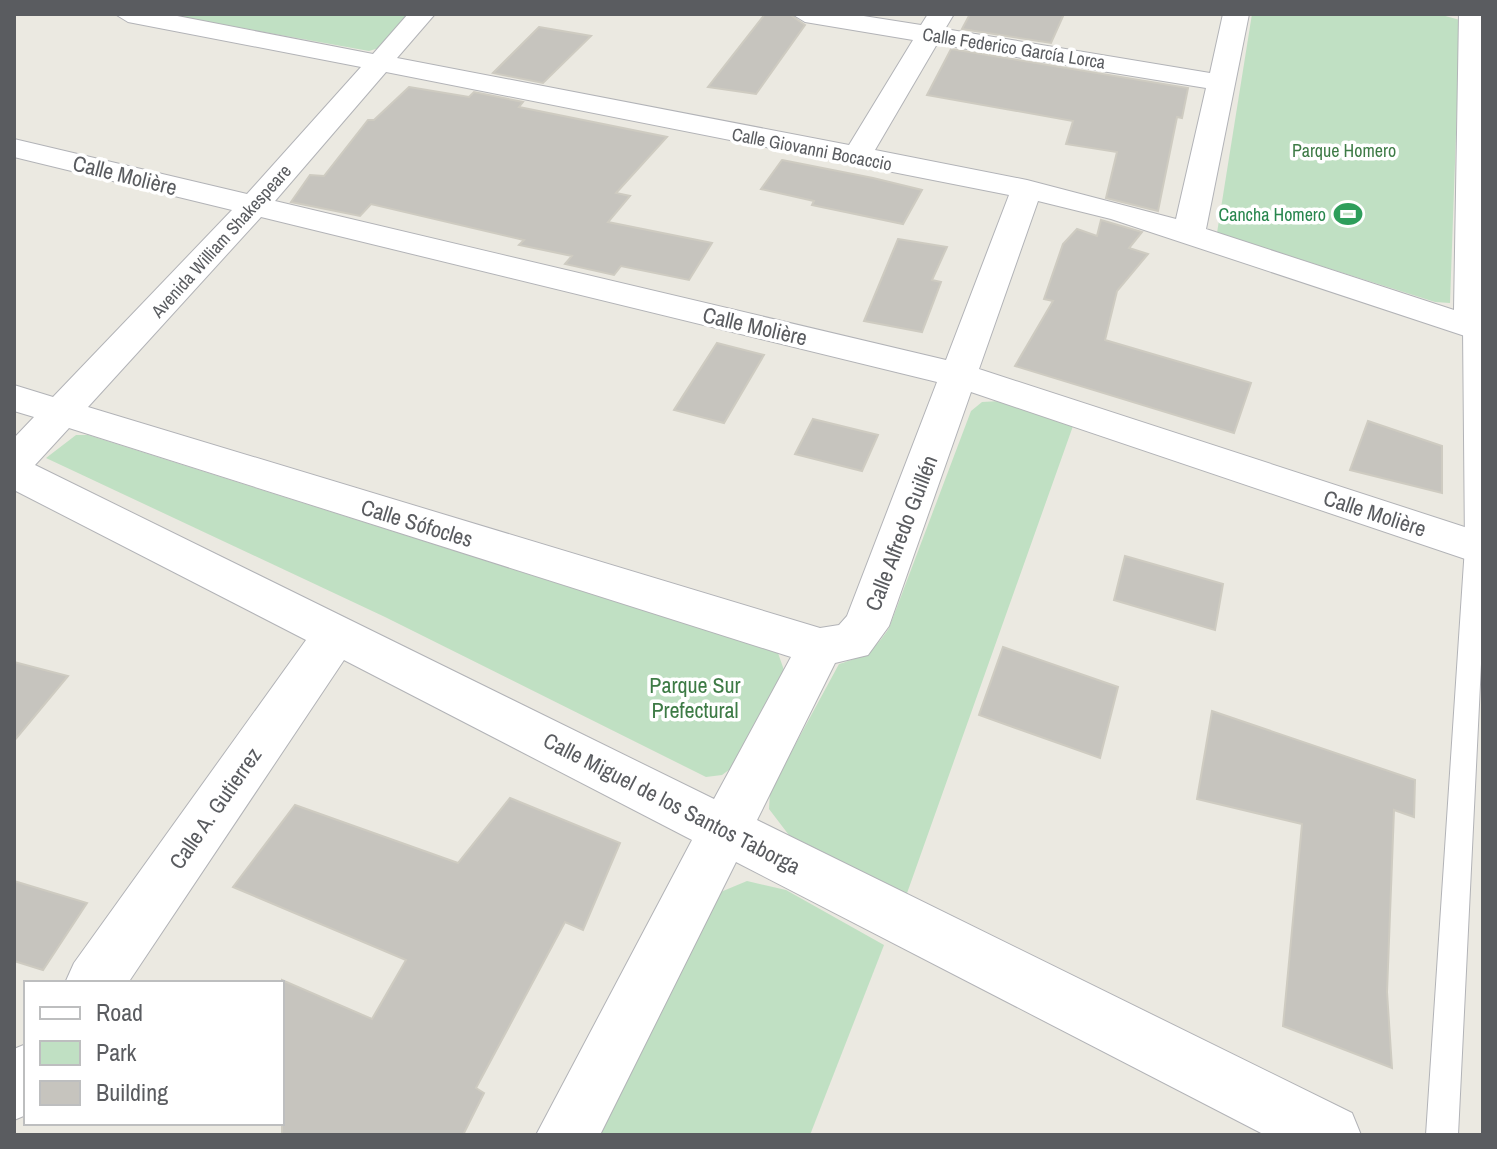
<svg xmlns="http://www.w3.org/2000/svg" width="1497" height="1149" viewBox="0 0 1497 1149" font-family="'Archivo Narrow',sans-serif">
<rect width="100%" height="100%" fill="#ebe9e1"/>
<!-- green -->
<g fill="#c0e0c3">
<polygon points="165,14 412,14 379,48 369,51"/>
<polygon points="1252,14 1438,14 1460,20 1450,303 1435,302 1217,233"/>
<path d="M1000,401L1073,426L906,896L795,843L769,809L770,791L839,664C863,657 875,650 889,628L971,411L982,402Z"/>
<polygon points="76,435 88,435 778,653 785,673 737,764 722,775 706,777 385,617 46,458"/>
<polygon points="747,881 786,890 884,945 810,1135 593,1135 711,896"/>
</g>
<!-- building -->
<g fill="#c6c4be" stroke="#cecbc1" stroke-width="2">
<polygon points="765,14 789,14 805,25 756,94 708,87"/>
<polygon points="970,14 1064,14 1051,43 962,29"/>
<polygon points="539,27 591,36 543,83 493,73"/>
<polygon points="951,49 1188,88 1182,118 1177,117 1158,211 1106,198 1117,152 1066,144 1073,121 927,95"/>
<polygon points="409,87 469,97 474,92 523,102 519,107 667,137 616,193 630,196 608,222 712,243 689,280 621,266 614,275 565,264 572,256 519,245 524,240 371,204 360,216 291,202 310,175 324,176 368,120 374,120"/>
<polygon points="782,160 873,178 922,190 903,224 812,205 814,201 761,189"/>
<polygon points="1101,220 1142,232 1129,248 1148,254 1117,291 1105,340 1251,383 1234,433 1015,366 1053,301 1044,299 1063,244 1077,229 1097,236"/>
<polygon points="898,239 947,247 932,280 941,282 922,332 864,321"/>
<polygon points="717,343 764,355 724,423 674,410"/>
<polygon points="813,419 878,435 862,471 795,454"/>
<polygon points="1368,421 1442,446 1442,493 1350,470"/>
<polygon points="1125,556 1223,584 1215,630 1114,600"/>
<polygon points="1003,647 1118,687 1100,758 979,715"/>
<polygon points="14,662 68,676 14,741"/>
<polygon points="1212,711 1415,780 1414,817 1394,810 1387,992 1392,1068 1283,1026 1302,824 1197,799"/>
<polygon points="510,798 620,843 583,930 565,922 476,1088 484,1093 463,1135 282,1135 282,980 372,1019 406,960 233,887 295,805 458,863"/>
<polygon points="14,881 87,903 43,970 14,961"/>
</g>
<g fill="none" stroke-linecap="round" stroke-linejoin="round">
<defs>
<polygon id="lane" points="1472,322 1481,328 1483,623 1458,1135 1426,1135 1465,547 1463,328"/>
<g id="street">
<path d="M115,14H167L373,54L408,14H435L397,58L849,145L913,40L805,22L792,14H851L921,25L928,14H954L945,29L1210,73L1223,14H1249L1206,229L1454,310L1459,14H1483V342L1111,219L1038,201L979,369L1483,533V565L971,392L889,626L868,655L835,663L757,820L1352,1113L1361,1135H1265L736,862L600,1135H536L692,840L344,660L128,983H65L74,963L306,640L14,490V438L34,417L14,411V385L53,397L232,210L14,157V139L247,194L361,67L128,22ZM937,44L1206,88L1176,219L1027,180L875,150ZM386,72L1009,195L946,360L275,201ZM261,217L937,382L847,616L839,625L820,628L88,407ZM69,428L791,657L714,799L35,465Z"/>
<polygon points="26,1044 26,1115 14,1120 14,1049"/>
</g>
</defs>
<!-- lane casing -->
<use href="#lane" stroke="#b2b3b7" stroke-width="2"/>
<!-- street casing -->
<use href="#street" stroke="#b2b3b7" stroke-width="2"/>
<!-- lane -->
<use href="#lane" fill="#fff" fill-rule="evenodd"/>
<!-- street -->
<use href="#street" fill="#fff" fill-rule="evenodd"/>
</g>
<!-- icons -->
<defs>
<symbol id="stadium-bare" viewBox="-9 -9 18 18"><path d="M0-5a6.5 5 0 1 0 0 10a6.5 5 0 1 0 0-10ZM-3.5-1.8h7v3.6h-7Z" fill="#2e9e5b" stroke="#fff" stroke-width="2.5" paint-order="stroke"/></symbol>
</defs>
<g fill-rule="evenodd">
<use href="#stadium-bare" x="1328" y="194" width="40" height="40"/>
</g>
<g text-anchor="middle" dominant-baseline="central" stroke-width="7" stroke-linejoin="round" paint-order="stroke">
<!-- far-street labels -->
<g font-size="18" fill="#5a5c60" stroke="#fff">
<text transform="translate(1014 48) rotate(9)">Calle Federico García Lorca</text>
<text transform="translate(812 149) rotate(11)">Calle Giovanni Bocaccio</text>
<text transform="translate(221 241) rotate(-48)">Avenida William Shakespeare</text>
</g>
<!-- far-park labels -->
<g font-size="18" fill="#3e7b46" stroke="#fff">
<text x="1344" y="150">Parque Homero</text>
</g>
<!-- far-leisure labels -->
<g font-size="18" fill="#27864d" stroke="#fff" text-anchor="end">
<text x="1326" y="214">Cancha Homero</text>
</g>
<!-- street labels -->
<g font-size="22" fill="#5a5c60" stroke="#fff">
<text transform="translate(125 175) rotate(14)">Calle Molière</text>
<text transform="translate(755 326) rotate(13)">Calle Molière</text>
<text transform="translate(1375 513) rotate(18)">Calle Molière</text>
<text transform="translate(417 523) rotate(17)">Calle Sófocles</text>
<text transform="translate(901 533) rotate(-69)">Calle Alfredo Guillén</text>
<text transform="translate(672 803) rotate(27)">Calle Miguel de los Santos Taborga</text>
<text transform="translate(215 808) rotate(-55)">Calle A. Gutierrez</text>
</g>
<!-- park labels -->
<g font-size="22" fill="#3e7b46" stroke="#fff">
<text x="695" y="685">Parque Sur<tspan x="695" dy="25">Prefectural</tspan></text>
</g>
</g>
<!-- border -->
<rect width="1497" height="1149" fill="none" stroke="#5a5c60" stroke-width="32"/>
<!-- legend -->
<rect x="24" y="981" width="260" height="144" fill="#ffffff" stroke="#bdbebf" stroke-width="2"/>
<rect x="40" y="1007" width="40" height="12" fill="#ffffff" stroke="#bdbebf" stroke-width="2"/>
<text x="96" y="1021" font-size="24" fill="#5a5c60">Road</text>
<rect x="40" y="1041" width="40" height="24" fill="#c0e0c3" stroke="#bdbebf" stroke-width="2"/>
<text x="96" y="1061" font-size="24" fill="#5a5c60">Park</text>
<rect x="40" y="1081" width="40" height="24" fill="#c6c4be" stroke="#bdbebf" stroke-width="2"/>
<text x="96" y="1101" font-size="24" fill="#5a5c60">Building</text>
</svg>
